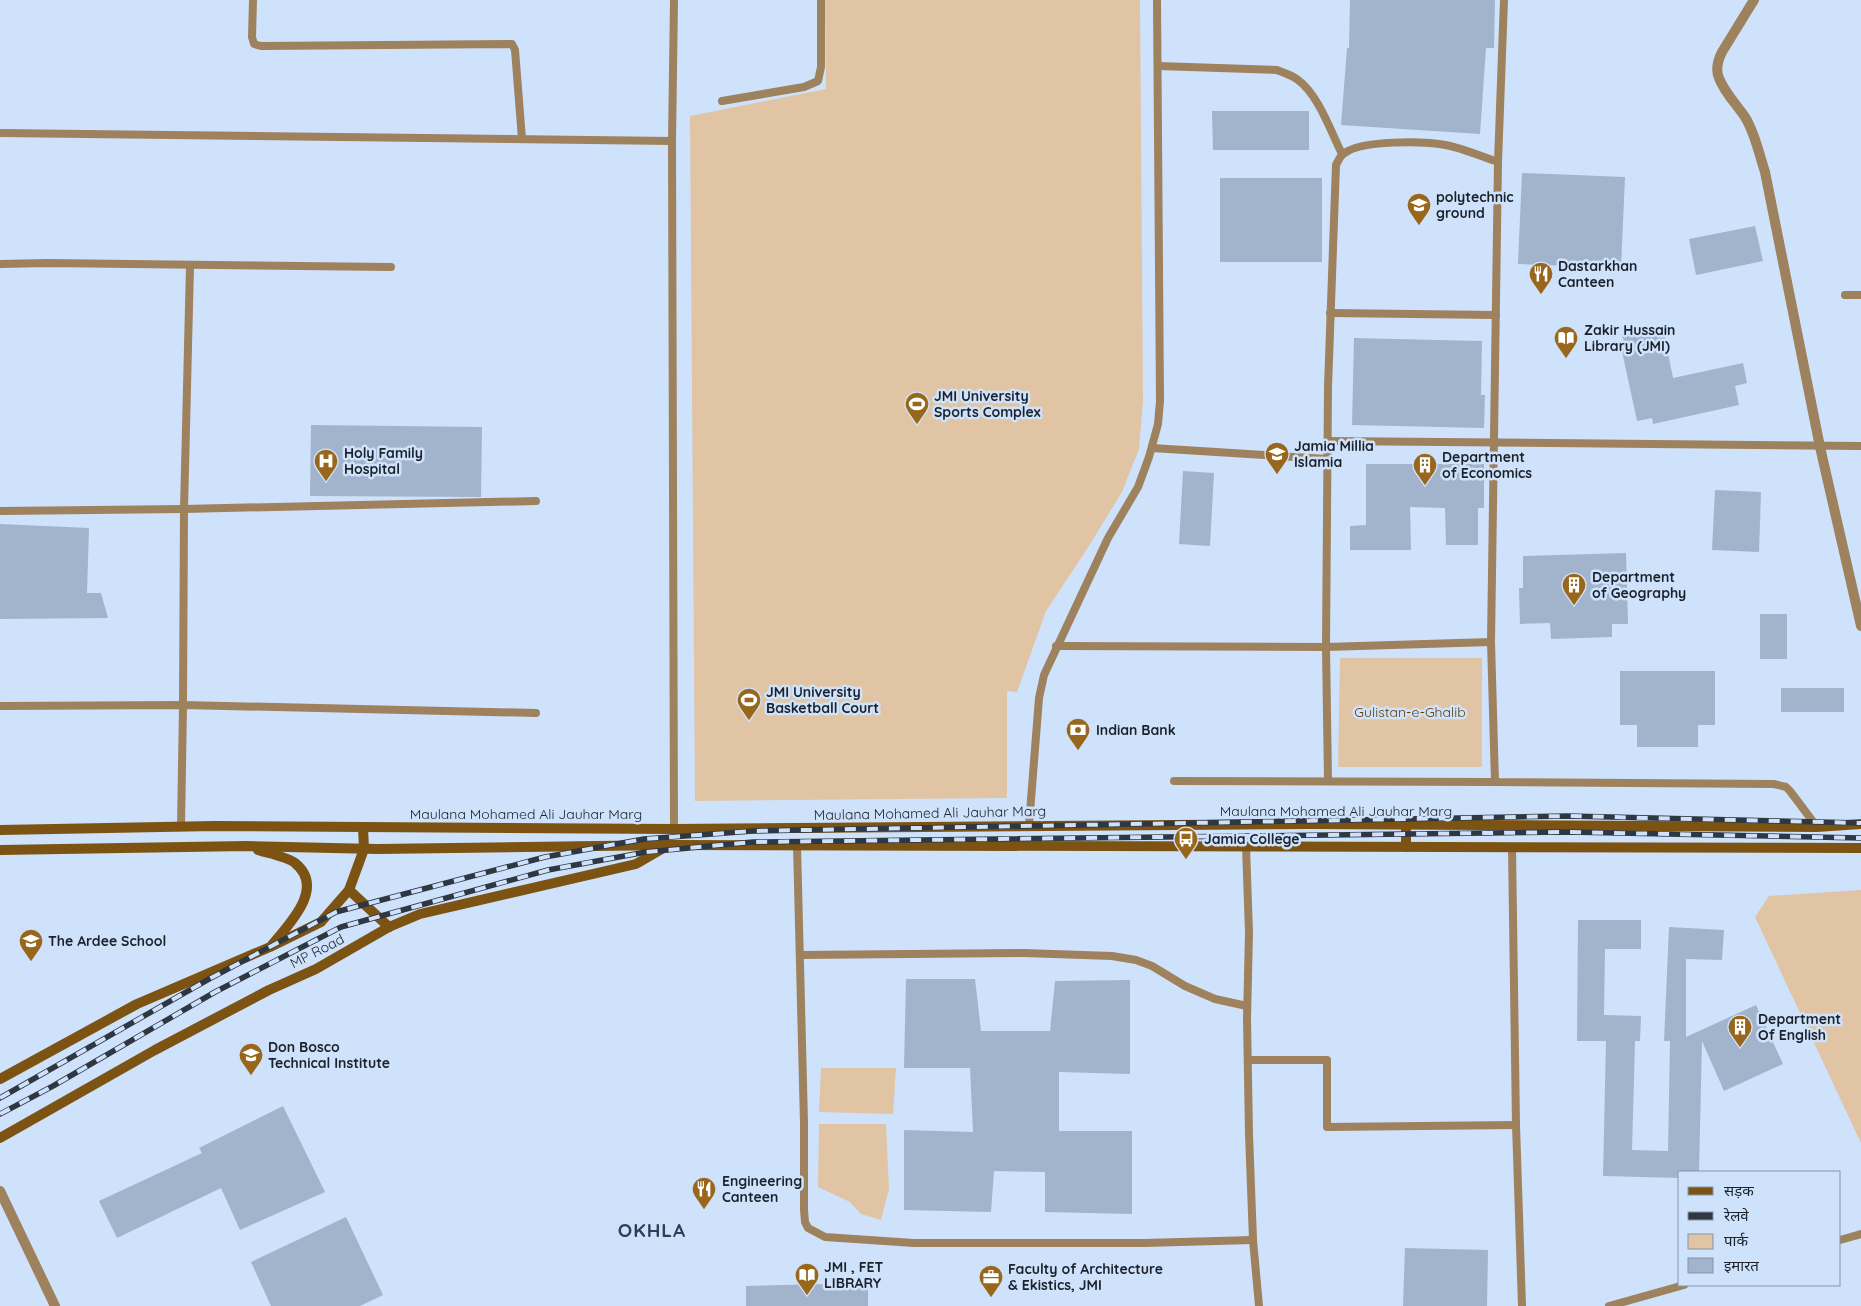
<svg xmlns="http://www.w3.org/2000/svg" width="1861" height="1306" viewBox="0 0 1861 1306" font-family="Quicksand,'Noto Sans Devanagari',sans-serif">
<rect width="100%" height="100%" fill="#cfe2fb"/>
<!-- green -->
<g fill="#e0c4a3">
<polygon points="825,0 1140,0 1143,400 1139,449 1122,492 1087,549 1046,611 1017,692 1007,691 1007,798 695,801 690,116 826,89"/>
<polygon points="1340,658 1482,658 1482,767 1338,767"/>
<polygon points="1861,890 1861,1143 1755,917 1769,896"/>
<polygon points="821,1068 896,1068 893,1114 819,1112"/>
<polygon points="819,1124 886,1124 889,1189 881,1220 861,1214 850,1202 818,1187"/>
</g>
<!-- building -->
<g fill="#a1b4cb">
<polygon points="1350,0 1495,0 1494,48 1486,48 1480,134 1341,125 1347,48 1349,48"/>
<polygon points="1212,111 1309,111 1309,150 1213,150"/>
<polygon points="1522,173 1625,177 1621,268 1518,264"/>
<rect x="1220" y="178" width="102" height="84"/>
<polygon points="1755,226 1763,261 1696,275 1689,239"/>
<polygon points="1646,331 1648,337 1664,333 1673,378 1743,363 1747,383 1735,386 1739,405 1653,424 1652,418 1637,421 1620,342 1624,341 1622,336"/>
<polygon points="1354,338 1482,341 1481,395 1485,395 1484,428 1352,425"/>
<polygon points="311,425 482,427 481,497 310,496"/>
<polygon points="1366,464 1484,464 1484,508 1478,508 1478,545 1446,545 1445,508 1410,507 1411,550 1350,550 1350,526 1366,525"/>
<polygon points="1183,471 1214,473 1210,546 1179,544"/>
<polygon points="1715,490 1761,492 1759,552 1712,550"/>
<polygon points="0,524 89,528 87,593 101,593 108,618 0,619"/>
<polygon points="1626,553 1628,624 1612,624 1612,637 1551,639 1550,623 1520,624 1519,588 1523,588 1523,556"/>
<rect x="1760" y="614" width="27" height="45"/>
<polygon points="1620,671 1715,671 1715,725 1698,725 1698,747 1637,747 1637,725 1620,725"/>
<rect x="1781" y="688" width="63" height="24"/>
<polygon points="1578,920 1641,920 1641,949 1605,949 1604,1015 1641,1016 1640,1041 1635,1041 1632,1150 1668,1151 1670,1041 1664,1041 1669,927 1724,930 1722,960 1686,959 1686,1037 1756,1005 1783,1064 1724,1091 1702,1041 1699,1172 1680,1172 1680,1178 1603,1176 1606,1041 1577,1041"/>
<polygon points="906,979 975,979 981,1031 1050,1031 1055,981 1130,980 1130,1074 1059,1072 1059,1131 1132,1131 1132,1214 1045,1212 1045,1172 994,1171 991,1212 904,1210 904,1130 973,1132 970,1068 904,1068"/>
<polygon points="283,1106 325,1192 240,1230 221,1188 117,1238 99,1201 202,1153 199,1148"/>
<polygon points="346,1217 383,1295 360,1306 271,1306 251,1262"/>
<polygon points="1405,1248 1488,1250 1487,1306 1403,1306"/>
<polygon points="868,1283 868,1306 746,1306 746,1286"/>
</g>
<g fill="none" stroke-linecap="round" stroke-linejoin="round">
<!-- service -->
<g stroke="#9e815d" stroke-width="8">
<polyline points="253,0 252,37 254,44 261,46 512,44 515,50 522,139"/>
<polyline points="1504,0 1498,162 1491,642 1495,782 1774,784 1786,787 1790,791 1817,827"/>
<path d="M1158,66L1277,70C1284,73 1292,75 1298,80C1318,94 1331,132 1342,154"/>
<polyline points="722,101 804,87 818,81 821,67 821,0"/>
<polyline points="0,133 672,141"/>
<polyline points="0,264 47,263 391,267"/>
<polyline points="1845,295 1861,295"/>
<polyline points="1330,313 1496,315"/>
<polyline points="1327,441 1861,446"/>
<polyline points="1152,448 1327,459"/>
<polyline points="0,511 184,509 536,501"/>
<polyline points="1056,646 1326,647 1491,642"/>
<polyline points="0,706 183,705 536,713"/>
<polyline points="1174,781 1495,782"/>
<path d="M1328,781L1326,647L1328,387L1336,165C1339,159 1341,154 1348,151C1366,141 1419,141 1439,144C1459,146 1479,156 1498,162"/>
<polyline points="1029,825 1039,698 1044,675 1108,538 1138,487 1149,457 1158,424 1160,401 1157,0"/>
<polyline points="181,827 183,705 184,509 190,266"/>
<polyline points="674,829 672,141 674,0"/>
<polyline points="797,845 804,1123 804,1210 805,1222 808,1228 825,1237 914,1243 1144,1243 1253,1240"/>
<polyline points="1246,846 1249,933 1247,1019 1249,1134 1253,1240 1259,1306"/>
<polyline points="1512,847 1516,1125 1522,1306"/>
<polyline points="800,955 1024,953 1112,956 1136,960 1152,966 1185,986 1215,999 1247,1006"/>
<polyline points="1248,1060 1327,1060 1327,1127 1516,1125"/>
<polyline points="1840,1240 1861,1234"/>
<polyline points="1609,1306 1684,1285"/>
</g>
<!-- minor -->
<path stroke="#9e815d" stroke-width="10" d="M1754,0L1722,52C1718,60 1715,69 1719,78C1724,92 1737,105 1745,117C1755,133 1759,154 1765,172L1820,447L1861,626"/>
<!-- tertiary -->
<polyline stroke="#9e815d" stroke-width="10" points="0,1191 55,1306"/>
<!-- secondary -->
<g stroke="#7c5313" stroke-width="10">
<polyline points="0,830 215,826 674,829 1310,824 1817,827 1861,824"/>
<polyline points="1406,847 1406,825"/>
<polyline points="0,850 246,846 377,849 668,845 1861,848"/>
<path d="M258,850C267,853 288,857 295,863C326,888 289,924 272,945"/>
<polyline points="349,890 389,927"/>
<polyline points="0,1079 137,1004 270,947 321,922 349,890 364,849 363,827"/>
<polyline points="0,1138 155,1050 269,990 316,969 389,927 420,914 636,864 667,846"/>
</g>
<defs>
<g id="rail">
<polyline points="0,1098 209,979 336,912 545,857 644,839 753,831 1568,816 1861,823"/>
<polyline points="0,1114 53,1086 215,992 341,927 548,870 646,852 753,842 1568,832 1861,838"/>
</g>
</defs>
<!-- rail casing -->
<use href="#rail" stroke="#2f3742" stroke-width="5.5"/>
<!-- rail -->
<use href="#rail" stroke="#cfe2fb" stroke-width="4" stroke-dasharray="11" stroke-linecap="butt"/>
</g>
<!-- icons -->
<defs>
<symbol id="university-pin" viewBox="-11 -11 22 30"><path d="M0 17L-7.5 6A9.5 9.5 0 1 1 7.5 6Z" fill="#99671b" stroke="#cfe2fb"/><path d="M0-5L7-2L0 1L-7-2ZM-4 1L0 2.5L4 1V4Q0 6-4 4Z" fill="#fff"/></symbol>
<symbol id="restaurant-pin" viewBox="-11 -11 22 30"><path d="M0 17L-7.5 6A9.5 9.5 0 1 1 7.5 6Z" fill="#99671b" stroke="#cfe2fb"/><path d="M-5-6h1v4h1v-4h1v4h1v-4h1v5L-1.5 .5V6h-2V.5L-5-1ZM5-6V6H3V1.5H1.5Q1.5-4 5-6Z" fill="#fff"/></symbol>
<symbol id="library-pin" viewBox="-11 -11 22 30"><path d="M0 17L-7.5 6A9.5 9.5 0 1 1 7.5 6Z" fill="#99671b" stroke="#cfe2fb"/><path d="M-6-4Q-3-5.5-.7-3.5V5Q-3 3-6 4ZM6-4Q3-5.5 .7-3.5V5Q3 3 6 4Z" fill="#fff"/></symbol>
<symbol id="stadium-pin" viewBox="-11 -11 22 30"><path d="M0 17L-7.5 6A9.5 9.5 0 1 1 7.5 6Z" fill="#99671b" stroke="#cfe2fb"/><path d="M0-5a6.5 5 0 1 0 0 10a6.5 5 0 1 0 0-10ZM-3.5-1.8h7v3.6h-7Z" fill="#fff"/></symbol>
<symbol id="hospital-pin" viewBox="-11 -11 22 30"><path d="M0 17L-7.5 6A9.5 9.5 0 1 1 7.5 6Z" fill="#99671b" stroke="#cfe2fb"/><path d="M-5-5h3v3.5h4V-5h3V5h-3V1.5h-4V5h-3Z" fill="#fff"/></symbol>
<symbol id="building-pin" viewBox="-11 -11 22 30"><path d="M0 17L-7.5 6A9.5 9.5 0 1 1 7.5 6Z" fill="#99671b" stroke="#cfe2fb"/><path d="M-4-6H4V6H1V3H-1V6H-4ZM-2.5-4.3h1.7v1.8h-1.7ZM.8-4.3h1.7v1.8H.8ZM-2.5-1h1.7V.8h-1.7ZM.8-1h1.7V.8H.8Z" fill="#fff"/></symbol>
<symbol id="bank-pin" viewBox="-11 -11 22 30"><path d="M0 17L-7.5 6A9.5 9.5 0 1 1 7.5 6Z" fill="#99671b" stroke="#cfe2fb"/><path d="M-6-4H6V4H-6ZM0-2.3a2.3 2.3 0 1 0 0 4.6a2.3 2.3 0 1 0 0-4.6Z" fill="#fff"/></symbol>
<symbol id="bus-pin" viewBox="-11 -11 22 30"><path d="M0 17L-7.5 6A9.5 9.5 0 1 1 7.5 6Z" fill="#99671b" stroke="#cfe2fb"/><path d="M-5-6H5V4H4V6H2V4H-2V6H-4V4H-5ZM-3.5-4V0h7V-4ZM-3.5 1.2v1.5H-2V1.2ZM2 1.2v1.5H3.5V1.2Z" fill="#fff"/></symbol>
<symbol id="school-pin" viewBox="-11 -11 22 30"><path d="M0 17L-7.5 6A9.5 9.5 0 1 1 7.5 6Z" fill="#99671b" stroke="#cfe2fb"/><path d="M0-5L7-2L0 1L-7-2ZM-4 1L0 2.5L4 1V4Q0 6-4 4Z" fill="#fff"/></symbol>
<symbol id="office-pin" viewBox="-11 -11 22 30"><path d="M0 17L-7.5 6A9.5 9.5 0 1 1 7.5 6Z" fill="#99671b" stroke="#cfe2fb"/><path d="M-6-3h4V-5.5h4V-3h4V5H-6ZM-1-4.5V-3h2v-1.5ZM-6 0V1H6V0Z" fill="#fff"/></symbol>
</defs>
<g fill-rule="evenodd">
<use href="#university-pin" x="1405" y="191" width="28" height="38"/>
<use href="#restaurant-pin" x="1527" y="260" width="28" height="38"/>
<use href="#library-pin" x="1552" y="324" width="28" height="38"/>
<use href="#stadium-pin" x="903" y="390" width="28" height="38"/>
<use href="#university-pin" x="1263" y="440" width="28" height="38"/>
<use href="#hospital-pin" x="312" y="447" width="28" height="38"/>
<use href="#building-pin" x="1411" y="451" width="28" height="38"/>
<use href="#building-pin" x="1560" y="571" width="28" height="38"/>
<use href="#stadium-pin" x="735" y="686" width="28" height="38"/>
<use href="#bank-pin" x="1064" y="716" width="28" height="38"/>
<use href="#bus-pin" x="1172" y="825" width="28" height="38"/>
<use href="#school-pin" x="17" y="927" width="28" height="38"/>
<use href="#building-pin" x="1726" y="1013" width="28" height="38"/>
<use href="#university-pin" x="237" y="1041" width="28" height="38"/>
<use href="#restaurant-pin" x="690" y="1175" width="28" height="38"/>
<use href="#library-pin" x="793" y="1261" width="28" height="38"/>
<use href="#office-pin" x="977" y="1263" width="28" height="38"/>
</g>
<g text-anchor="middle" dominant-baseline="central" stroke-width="5" stroke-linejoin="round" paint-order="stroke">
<!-- poi labels -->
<g font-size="14" font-weight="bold" fill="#1b222b" stroke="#cfe2fb" text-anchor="start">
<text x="1436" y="197">polytechnic<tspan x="1436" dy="16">ground</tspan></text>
<text x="1558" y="266">Dastarkhan<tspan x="1558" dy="16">Canteen</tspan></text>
<text x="1584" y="330">Zakir Hussain<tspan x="1584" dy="16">Library (JMI)</tspan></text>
<text x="934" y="396">JMI University<tspan x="934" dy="16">Sports Complex</tspan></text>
<text x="1294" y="446">Jamia Millia<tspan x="1294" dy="16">Islamia</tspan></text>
<text x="344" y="453">Holy Family<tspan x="344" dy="16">Hospital</tspan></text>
<text x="1442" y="457">Department<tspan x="1442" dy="16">of Economics</tspan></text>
<text x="1592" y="577">Department<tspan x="1592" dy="16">of Geography</tspan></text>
<text x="766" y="692">JMI University<tspan x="766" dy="16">Basketball Court</tspan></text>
<text x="1096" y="730">Indian Bank</text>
<text x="1204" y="839">Jamia College</text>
<text x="48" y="941">The Ardee School</text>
<text x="1758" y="1019">Department<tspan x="1758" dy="16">Of English</tspan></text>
<text x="268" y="1047">Don Bosco<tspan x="268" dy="16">Technical Institute</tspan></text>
<text x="722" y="1181">Engineering<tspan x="722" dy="16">Canteen</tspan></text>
<text x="824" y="1267">JMI , FET<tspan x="824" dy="16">LIBRARY</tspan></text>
<text x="1008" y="1269">Faculty of Architecture<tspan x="1008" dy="16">&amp; Ekistics, JMI</tspan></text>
</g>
<!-- park labels -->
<g font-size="14" fill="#623e00" stroke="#cfe2fb">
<text x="1410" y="712">Gulistan-e-Ghalib</text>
</g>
<!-- street labels -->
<g font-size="14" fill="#1b222b" stroke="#cfe2fb">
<text x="1336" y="811">Maulana Mohamed Ali Jauhar Marg</text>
<text transform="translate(930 813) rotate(-1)">Maulana Mohamed Ali Jauhar Marg</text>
<text x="526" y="814">Maulana Mohamed Ali Jauhar Marg</text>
<text transform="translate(317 951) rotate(-27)">MP Road</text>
</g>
<!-- district labels -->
<g font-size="19" font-weight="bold" letter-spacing="1" fill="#2f3e52" stroke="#cfe2fb">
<text x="652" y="1230">OKHLA</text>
</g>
</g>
<!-- legend -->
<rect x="1678" y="1171" width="162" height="115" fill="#cfe2fb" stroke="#8795a8"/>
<rect x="1688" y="1187" width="25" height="8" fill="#7c5313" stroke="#8795a8"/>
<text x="1724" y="1196" font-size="15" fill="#1b222b">सड़क</text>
<rect x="1688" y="1212" width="25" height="8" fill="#2f3742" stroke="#8795a8"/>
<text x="1724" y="1221" font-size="15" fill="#1b222b">रेलवे</text>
<rect x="1688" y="1234" width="25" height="15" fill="#e0c4a3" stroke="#8795a8"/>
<text x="1724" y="1246" font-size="15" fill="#1b222b">पार्क</text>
<rect x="1688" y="1258" width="25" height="15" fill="#a1b4cb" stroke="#8795a8"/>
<text x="1724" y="1271" font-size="15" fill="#1b222b">इमारत</text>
</svg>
